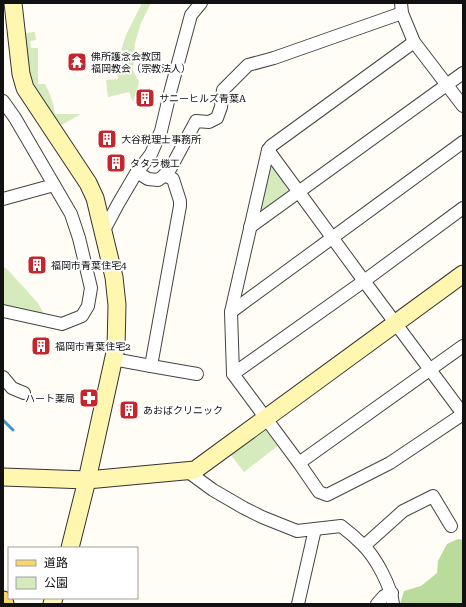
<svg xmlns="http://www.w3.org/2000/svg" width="466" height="607" viewBox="0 0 466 607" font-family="'Roboto Serif','Noto Sans JP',serif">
<rect width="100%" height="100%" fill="#fffdf5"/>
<!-- green -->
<g fill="#d5ebbd">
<polygon points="142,3 151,3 141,23 135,43 133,70 139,82 133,102 129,92 108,97 106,80 118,79 116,60 117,56 120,54 126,35"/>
<path d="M35,32L36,40L30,41L31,48H38V84H45C51,95 53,102 55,114H81L58,127L31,86L24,33Z"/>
<polygon points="272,164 290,194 258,215"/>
<polygon points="3,267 6,268 38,303 45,316 3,307"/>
<polygon points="265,427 279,445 244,472 230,454"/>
</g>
<!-- forest -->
<polygon fill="#b9dc9c" points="458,539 463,540 463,600 461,604 400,604 404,591 421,586 437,573 438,561 447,544"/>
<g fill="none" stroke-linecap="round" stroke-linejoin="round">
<!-- stream -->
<polyline stroke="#3f96cf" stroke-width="3" points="3,420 13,430"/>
<defs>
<g id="street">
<polyline points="401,3 402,13 414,42 463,106"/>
<polyline points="414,42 271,146 268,150 231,312 233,374 299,463 319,492 327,495 390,463 463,414"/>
<polyline points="3,101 15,118 71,214 79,238 91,288 88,306 82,316 62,324 3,311"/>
<polyline points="268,150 364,281 463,414"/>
<polyline points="137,172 148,179 158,180 168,173 196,121 209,122 217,118 221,107 223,90 248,65 274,58 402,13"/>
<polyline points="3,199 54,185"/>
<polyline points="250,227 463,73"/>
<polyline points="103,232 118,204 135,175 151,154 161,131 171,89 191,15 201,3"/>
<polyline points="231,312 463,142"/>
<polyline points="113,359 151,366 180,206 180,201 173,179 164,175"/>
<polyline points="151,366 197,374"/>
<polyline points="233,374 364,281 463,208"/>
<polyline points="3,377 12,388 24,393"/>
<polyline points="299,463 463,346"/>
<path d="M187,471L213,490L244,508L262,517L297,531L341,526C349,532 356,538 363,545C376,558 391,586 393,604"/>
<polyline points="364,546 403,511 433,496 451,526"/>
<polyline points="298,604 315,529"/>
<polyline points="377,604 384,596 392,593"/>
</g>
<g id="secondary">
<polyline points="13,3 21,74 25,88 88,183 95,198 114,277 117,305 116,348 87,480 70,548"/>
<polyline points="3,477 87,480 195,470 463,274"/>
<polyline points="52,604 54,598"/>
</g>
<polyline id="primary" points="3,601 4,604"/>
</defs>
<!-- street casing -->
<use href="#street" stroke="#444" stroke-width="14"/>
<!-- secondary casing -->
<use href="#secondary" stroke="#333" stroke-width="19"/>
<!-- primary casing -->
<use href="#primary" stroke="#222" stroke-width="21"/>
<!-- street -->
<use href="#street" stroke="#fff" stroke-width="12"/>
<!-- secondary -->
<use href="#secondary" stroke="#fff6b0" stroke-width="17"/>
<!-- primary -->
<use href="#primary" stroke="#f9d66b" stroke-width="19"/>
</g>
<!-- icons -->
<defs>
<symbol id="temple-square" viewBox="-11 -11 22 22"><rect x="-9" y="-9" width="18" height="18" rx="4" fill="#c4262e" stroke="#fff"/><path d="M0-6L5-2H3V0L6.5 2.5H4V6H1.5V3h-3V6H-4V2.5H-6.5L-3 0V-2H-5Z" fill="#fff"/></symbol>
<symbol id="building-square" viewBox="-11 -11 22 22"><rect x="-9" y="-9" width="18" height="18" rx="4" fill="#c4262e" stroke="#fff"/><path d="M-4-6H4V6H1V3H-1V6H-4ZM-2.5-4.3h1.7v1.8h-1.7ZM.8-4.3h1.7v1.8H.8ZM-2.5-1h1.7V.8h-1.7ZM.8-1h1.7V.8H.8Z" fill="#fff"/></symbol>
<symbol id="pharmacy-square" viewBox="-11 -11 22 22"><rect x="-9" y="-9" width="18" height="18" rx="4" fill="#c4262e" stroke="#fff"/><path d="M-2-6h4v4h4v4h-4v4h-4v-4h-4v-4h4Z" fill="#fff"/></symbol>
</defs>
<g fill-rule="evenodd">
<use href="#temple-square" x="66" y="51" width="22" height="22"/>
<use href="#building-square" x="134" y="87" width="22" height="22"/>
<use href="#building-square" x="96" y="128" width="22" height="22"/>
<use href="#building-square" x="105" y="152" width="22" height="22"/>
<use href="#building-square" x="26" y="254" width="22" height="22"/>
<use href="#building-square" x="30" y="335" width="22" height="22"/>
<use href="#pharmacy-square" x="78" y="387" width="22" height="22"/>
<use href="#building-square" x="118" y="399" width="22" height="22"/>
</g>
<g text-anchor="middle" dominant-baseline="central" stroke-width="4" stroke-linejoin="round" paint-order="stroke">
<!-- poi labels -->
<g font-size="10" fill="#111" stroke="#fff" text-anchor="start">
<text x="91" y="56">佛所護念会教団<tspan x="91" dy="12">福岡教会（宗教法人）</tspan></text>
<text x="159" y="98">サニーヒルズ青葉A</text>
<text x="121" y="139">大谷税理士事務所</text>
<text x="130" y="163">タタラ機工</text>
<text x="51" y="265">福岡市青葉住宅4</text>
<text x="55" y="346">福岡市青葉住宅2</text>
<text x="75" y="398" text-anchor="end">ハート薬局</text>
<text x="143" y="410">あおばクリニック</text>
</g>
</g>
<!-- border -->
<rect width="466" height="607" fill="none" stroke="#111111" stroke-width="8"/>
<!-- legend -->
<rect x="8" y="547" width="130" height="52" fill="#ffffff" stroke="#a0a0a0"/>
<rect x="16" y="560" width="20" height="6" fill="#f9d66b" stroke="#a0a0a0"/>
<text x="44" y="567" font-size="12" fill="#111111">道路</text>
<rect x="16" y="577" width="20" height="12" fill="#d5ebbd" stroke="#a0a0a0"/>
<text x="44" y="587" font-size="12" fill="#111111">公園</text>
</svg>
